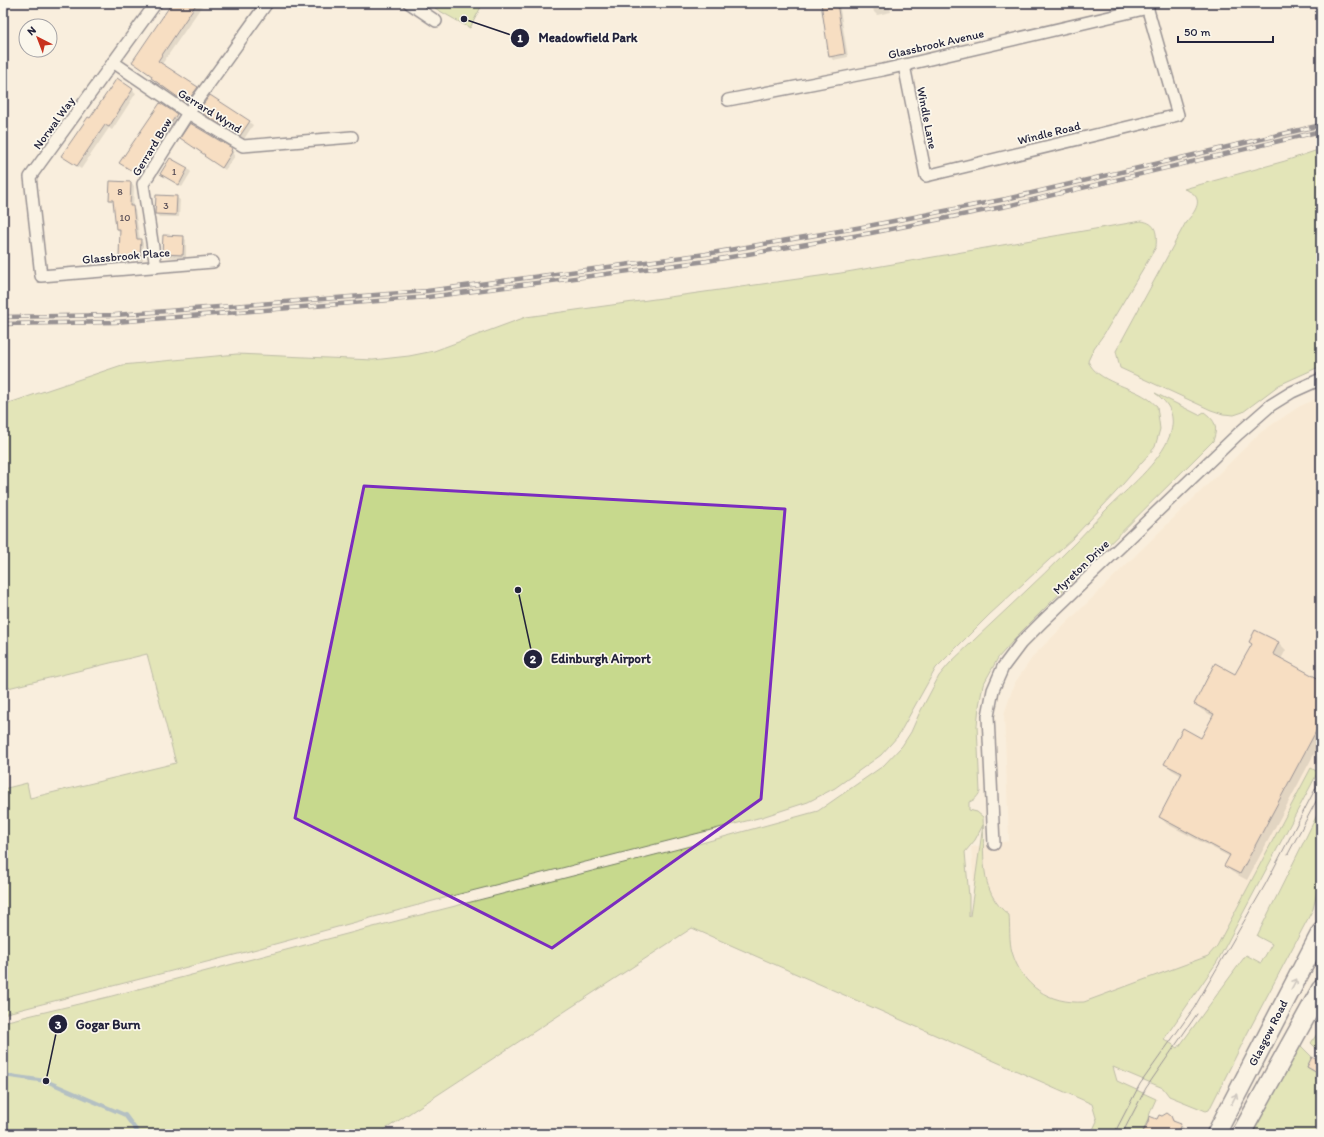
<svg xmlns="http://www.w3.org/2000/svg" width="1324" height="1137" viewBox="0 0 1324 1137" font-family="Itim,sans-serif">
<rect width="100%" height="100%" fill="#f9eedd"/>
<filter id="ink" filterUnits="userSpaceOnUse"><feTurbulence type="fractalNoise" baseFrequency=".025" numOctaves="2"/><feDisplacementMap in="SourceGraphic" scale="8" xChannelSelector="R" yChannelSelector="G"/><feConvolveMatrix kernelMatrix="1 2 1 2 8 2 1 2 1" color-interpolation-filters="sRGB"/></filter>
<g filter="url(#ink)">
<!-- built -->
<polygon fill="#f7e3cb" points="1321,397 1321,755 1215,960 1081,1006 1056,1005 979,961 971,847 1009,841 1004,714 1014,684 1034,655 1261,432 1300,406"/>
<!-- green -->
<g fill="#c7d98d" stroke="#747e64" fill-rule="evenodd">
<polygon points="428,3 483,3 470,28 438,10"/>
<path d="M1321,149V366L1279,385L1243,412L1234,415L1223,414L1211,410L1120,368L1116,351L1186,222C1198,209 1205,196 1184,189L1285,161Z"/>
<path d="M1141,221C1157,223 1157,233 1156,247L1104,334L1094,348L1088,361C1097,382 1130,386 1147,398C1151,400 1154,404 1157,406L1160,429L1155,447L1117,491L1073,538L989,615L936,668L898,736L881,755L835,788L808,802L762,817L444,898L242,953L3,1014V789L27,783L30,798L176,763L147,654L4,689L3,404L9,403L122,365L237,354L373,360L409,356L434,351L526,317L841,273Z"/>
<path d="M1155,393L1199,415L1204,412C1216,421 1218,427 1213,441L1020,633L998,658L983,685L979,706L977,726L980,792C977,797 975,800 969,802V810L977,812L983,817C985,851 977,892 1009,915C1010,926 1009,941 1012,952C1022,986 1049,1004 1084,1002L1208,956L1217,946L1311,768L1318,772L1217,962L1164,1039L1178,1048L1246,955L1261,963L1272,944L1257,936L1321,807V876L1313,909L1247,1034L1209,1110L1206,1111L1169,1096L1163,1088L1113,1067L1117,1081L1156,1099C1150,1111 1147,1123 1142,1134H1091L1097,1121L1092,1104L692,928L378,1134H3V1022L108,997L377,926L698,844L818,811L883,766L902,746L911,732L919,714L939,676L949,664C991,623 1035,584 1076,542C1086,532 1095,521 1105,511C1126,490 1160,463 1170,435C1176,416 1170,404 1155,393ZM983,825L970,916L969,917V897L965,852L975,840Z"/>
<polygon points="1321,1028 1321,1053 1311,1043"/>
<polygon points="1300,1045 1312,1057 1307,1067 1317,1073 1315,1077 1321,1081 1321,1134 1251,1134"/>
</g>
<!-- shadow -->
<g fill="#0003">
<polygon points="173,3 204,3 162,64 201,92 190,106 156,82 152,78 153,77 133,62"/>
<polygon points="822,3 839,3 848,57 833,60 830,56"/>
<polygon points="872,3 889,3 891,12 877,15 874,12"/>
<polygon points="118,80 136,93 112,130 109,128 81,169 66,159"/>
<polygon points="161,104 180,118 140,177 124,166"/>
<polygon points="199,111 249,122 253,125 244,139 202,114"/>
<polygon points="191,124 232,149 235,152 233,154 235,156 225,170 182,138"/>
<polygon points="170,159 188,169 191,172 182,187 165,177 161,174"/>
<polygon points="111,182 131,183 134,186 133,208 135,210 140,239 143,243 143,260 123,260 120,257 120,232 117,229 114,203 110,200"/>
<polygon points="176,197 180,200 179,217 159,217 156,213"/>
<polygon points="163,236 183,237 186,240 186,258 166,257 163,254"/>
<polygon points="1256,631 1279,643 1286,650 1281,659 1321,681 1321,741 1247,880 1232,872 1225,866 1230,857 1167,824 1160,817 1182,776 1172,770 1165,763 1202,739 1214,717 1202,710 1195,704 1236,675 1252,644"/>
<polygon points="1321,1063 1321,1082 1316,1077 1318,1074 1308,1067"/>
<polygon points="1171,1116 1175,1122 1183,1128 1180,1134 1143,1134 1158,1120"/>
</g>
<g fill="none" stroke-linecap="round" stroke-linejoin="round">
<!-- stream -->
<polyline stroke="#6087a4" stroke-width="4" points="3,1075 46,1081 125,1115 139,1134"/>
</g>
<!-- building -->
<g fill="#f3c9a2" stroke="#22223b">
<polygon points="172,3 197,3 158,61 198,87 186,103 151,78 152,76 132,62"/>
<polygon points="821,3 837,3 845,54 829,57"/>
<polygon points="117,78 133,89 109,127 105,125 77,166 61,156 88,117 90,118"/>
<polygon points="210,95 250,121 240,136 198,111"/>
<polygon points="160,103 177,114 137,174 119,163"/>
<polygon points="190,123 232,148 231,151 232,152 222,168 204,156 205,155 180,138"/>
<polygon points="170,158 188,168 179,185 160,174"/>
<polygon points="110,181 131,182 130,206 133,206 137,239 141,239 140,258 119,257 120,229 116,229 113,200 109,200"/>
<polygon points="156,195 177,196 176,215 155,214"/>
<polygon points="163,235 184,236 183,255 162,254"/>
<polygon points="1255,630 1279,642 1273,654 1321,680 1321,722 1240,874 1224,866 1230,855 1159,817 1182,773 1164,764 1183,728 1201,738 1214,714 1194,704 1215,663 1235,674 1252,644 1249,642"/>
<polygon points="1312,1057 1321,1062 1321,1075 1307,1067"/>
<polygon points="1167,1113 1171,1116 1173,1121 1181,1124 1177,1134 1142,1134 1148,1122 1149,1116 1157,1119 1159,1115 1162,1116"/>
</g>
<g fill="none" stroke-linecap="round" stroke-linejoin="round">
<defs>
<g id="minor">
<polyline points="156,3 30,177 41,276 213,262"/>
<polyline points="409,3 436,21"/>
<polyline points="113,62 188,113 243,146 352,137"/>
<polyline points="904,65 926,176 1178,115 1146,3"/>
<polyline points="728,100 883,70 1148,8"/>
<polyline points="156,267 143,184 188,113 267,3"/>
<polyline points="994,844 988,716 993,690 1003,667 1021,643 1042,622 1238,434 1271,405 1292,392 1321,379"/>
</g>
<g id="primary">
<polyline points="1216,1134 1321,932"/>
<polyline points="1241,1134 1321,989"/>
</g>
</defs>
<!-- minor casing -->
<use href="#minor" stroke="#22223b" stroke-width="14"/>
<!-- primary casing -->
<use href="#primary" stroke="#22223b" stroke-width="21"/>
<!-- minor -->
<use href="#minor" stroke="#fbf7ec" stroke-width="11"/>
<!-- primary -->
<use href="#primary" stroke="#fbf7ec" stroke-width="18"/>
<!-- tram -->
<g stroke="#22223b" stroke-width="1">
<polyline points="1288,854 1321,792"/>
<polyline points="1114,1134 1140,1084 1194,1008 1265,885 1321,778"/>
<polyline points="1122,1134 1146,1088 1197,1014"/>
</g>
<defs>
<g id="rail">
<polyline points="3,317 115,315 427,291 706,254 868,226 1006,199 1321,125"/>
<polyline points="3,324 115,322 428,297 707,261 871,233 1007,206 1321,131"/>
</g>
</defs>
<!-- rail casing -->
<use href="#rail" stroke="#22223b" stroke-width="4.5"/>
<!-- rail -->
<use href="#rail" stroke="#fbf7ec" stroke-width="3" stroke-dasharray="9" stroke-linecap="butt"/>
</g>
<!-- one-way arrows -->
<defs><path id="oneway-shaft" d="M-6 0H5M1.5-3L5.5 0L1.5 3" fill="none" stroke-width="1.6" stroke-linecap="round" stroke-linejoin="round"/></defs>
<g stroke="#99979c">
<use href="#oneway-shaft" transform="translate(1294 984) rotate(-62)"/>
<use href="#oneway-shaft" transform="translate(1234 1099) rotate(-63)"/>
</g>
</g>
<!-- marked area -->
<path d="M0 0H1324V1137H0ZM364,486L785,509L761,799L552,948L295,818Z" fill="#f9eedd" fill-opacity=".55" fill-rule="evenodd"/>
<path fill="none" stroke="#7b2cbf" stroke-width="3" stroke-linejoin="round" d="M364,486L785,509L761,799L552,948L295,818Z"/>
<g text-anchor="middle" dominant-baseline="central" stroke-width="3.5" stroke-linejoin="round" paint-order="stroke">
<!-- number labels -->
<g font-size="10" fill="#564c55">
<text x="174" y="171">1</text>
<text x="120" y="191">8</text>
<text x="166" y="205">3</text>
<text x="125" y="217">10</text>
</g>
<!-- street labels -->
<g font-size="12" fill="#22223b" stroke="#fbf7ec">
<text transform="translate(936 44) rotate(-13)">Glassbrook Avenue</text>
<text transform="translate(210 111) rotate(32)">Gerrard Wynd</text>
<text transform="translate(927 118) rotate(79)">Windle Lane</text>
<text transform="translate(54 123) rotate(-54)">Norwal Way</text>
<text transform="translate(1049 133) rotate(-14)">Windle Road</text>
<text transform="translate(152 147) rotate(-59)">Gerrard Bow</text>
<text transform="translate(126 256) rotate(-5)">Glassbrook Place</text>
<text transform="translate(1081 567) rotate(-44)">Myreton Drive</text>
<text transform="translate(1268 1033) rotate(-63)">Glasgow Road</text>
</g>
</g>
<!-- callouts -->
<path fill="none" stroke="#22223b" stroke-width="1.5" d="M464 19L520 38M518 590L533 659M46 1081L58 1024"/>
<g fill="#22223b" stroke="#fbf7ec" stroke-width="1.5">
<circle cx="464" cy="19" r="4"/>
<circle cx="518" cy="590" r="4"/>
<circle cx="46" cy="1081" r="4"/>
<circle cx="520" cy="38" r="10"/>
<circle cx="533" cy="659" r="10"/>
<circle cx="58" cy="1024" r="10"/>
</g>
<g font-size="12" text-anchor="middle" font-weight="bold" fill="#fff">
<text x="520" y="42">1</text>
<text x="533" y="663">2</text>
<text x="58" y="1029">3</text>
</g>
<g font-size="13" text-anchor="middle" font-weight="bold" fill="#22223b" stroke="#fbf7ec" stroke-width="3.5" stroke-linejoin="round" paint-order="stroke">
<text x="588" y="42">Meadowfield Park</text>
<text x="601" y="663">Edinburgh Airport</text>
<text x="108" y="1029">Gogar Burn</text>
</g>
<!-- margin -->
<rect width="1324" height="1137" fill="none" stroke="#fbf7ec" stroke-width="16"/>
<rect x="8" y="8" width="1308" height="1121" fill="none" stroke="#22223b" stroke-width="1.5" filter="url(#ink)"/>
<!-- north arrow -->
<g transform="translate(38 38) rotate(318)"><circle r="19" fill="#fbf7ec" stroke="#a4a2a5"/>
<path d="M0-3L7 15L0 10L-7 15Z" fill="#c8321e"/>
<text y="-6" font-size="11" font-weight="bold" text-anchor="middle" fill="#22223b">N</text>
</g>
<!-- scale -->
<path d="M1178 36v6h95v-6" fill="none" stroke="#22223b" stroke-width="2"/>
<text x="1184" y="36" font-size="12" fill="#22223b" stroke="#fbf7ec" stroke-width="3" paint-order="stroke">50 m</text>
</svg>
